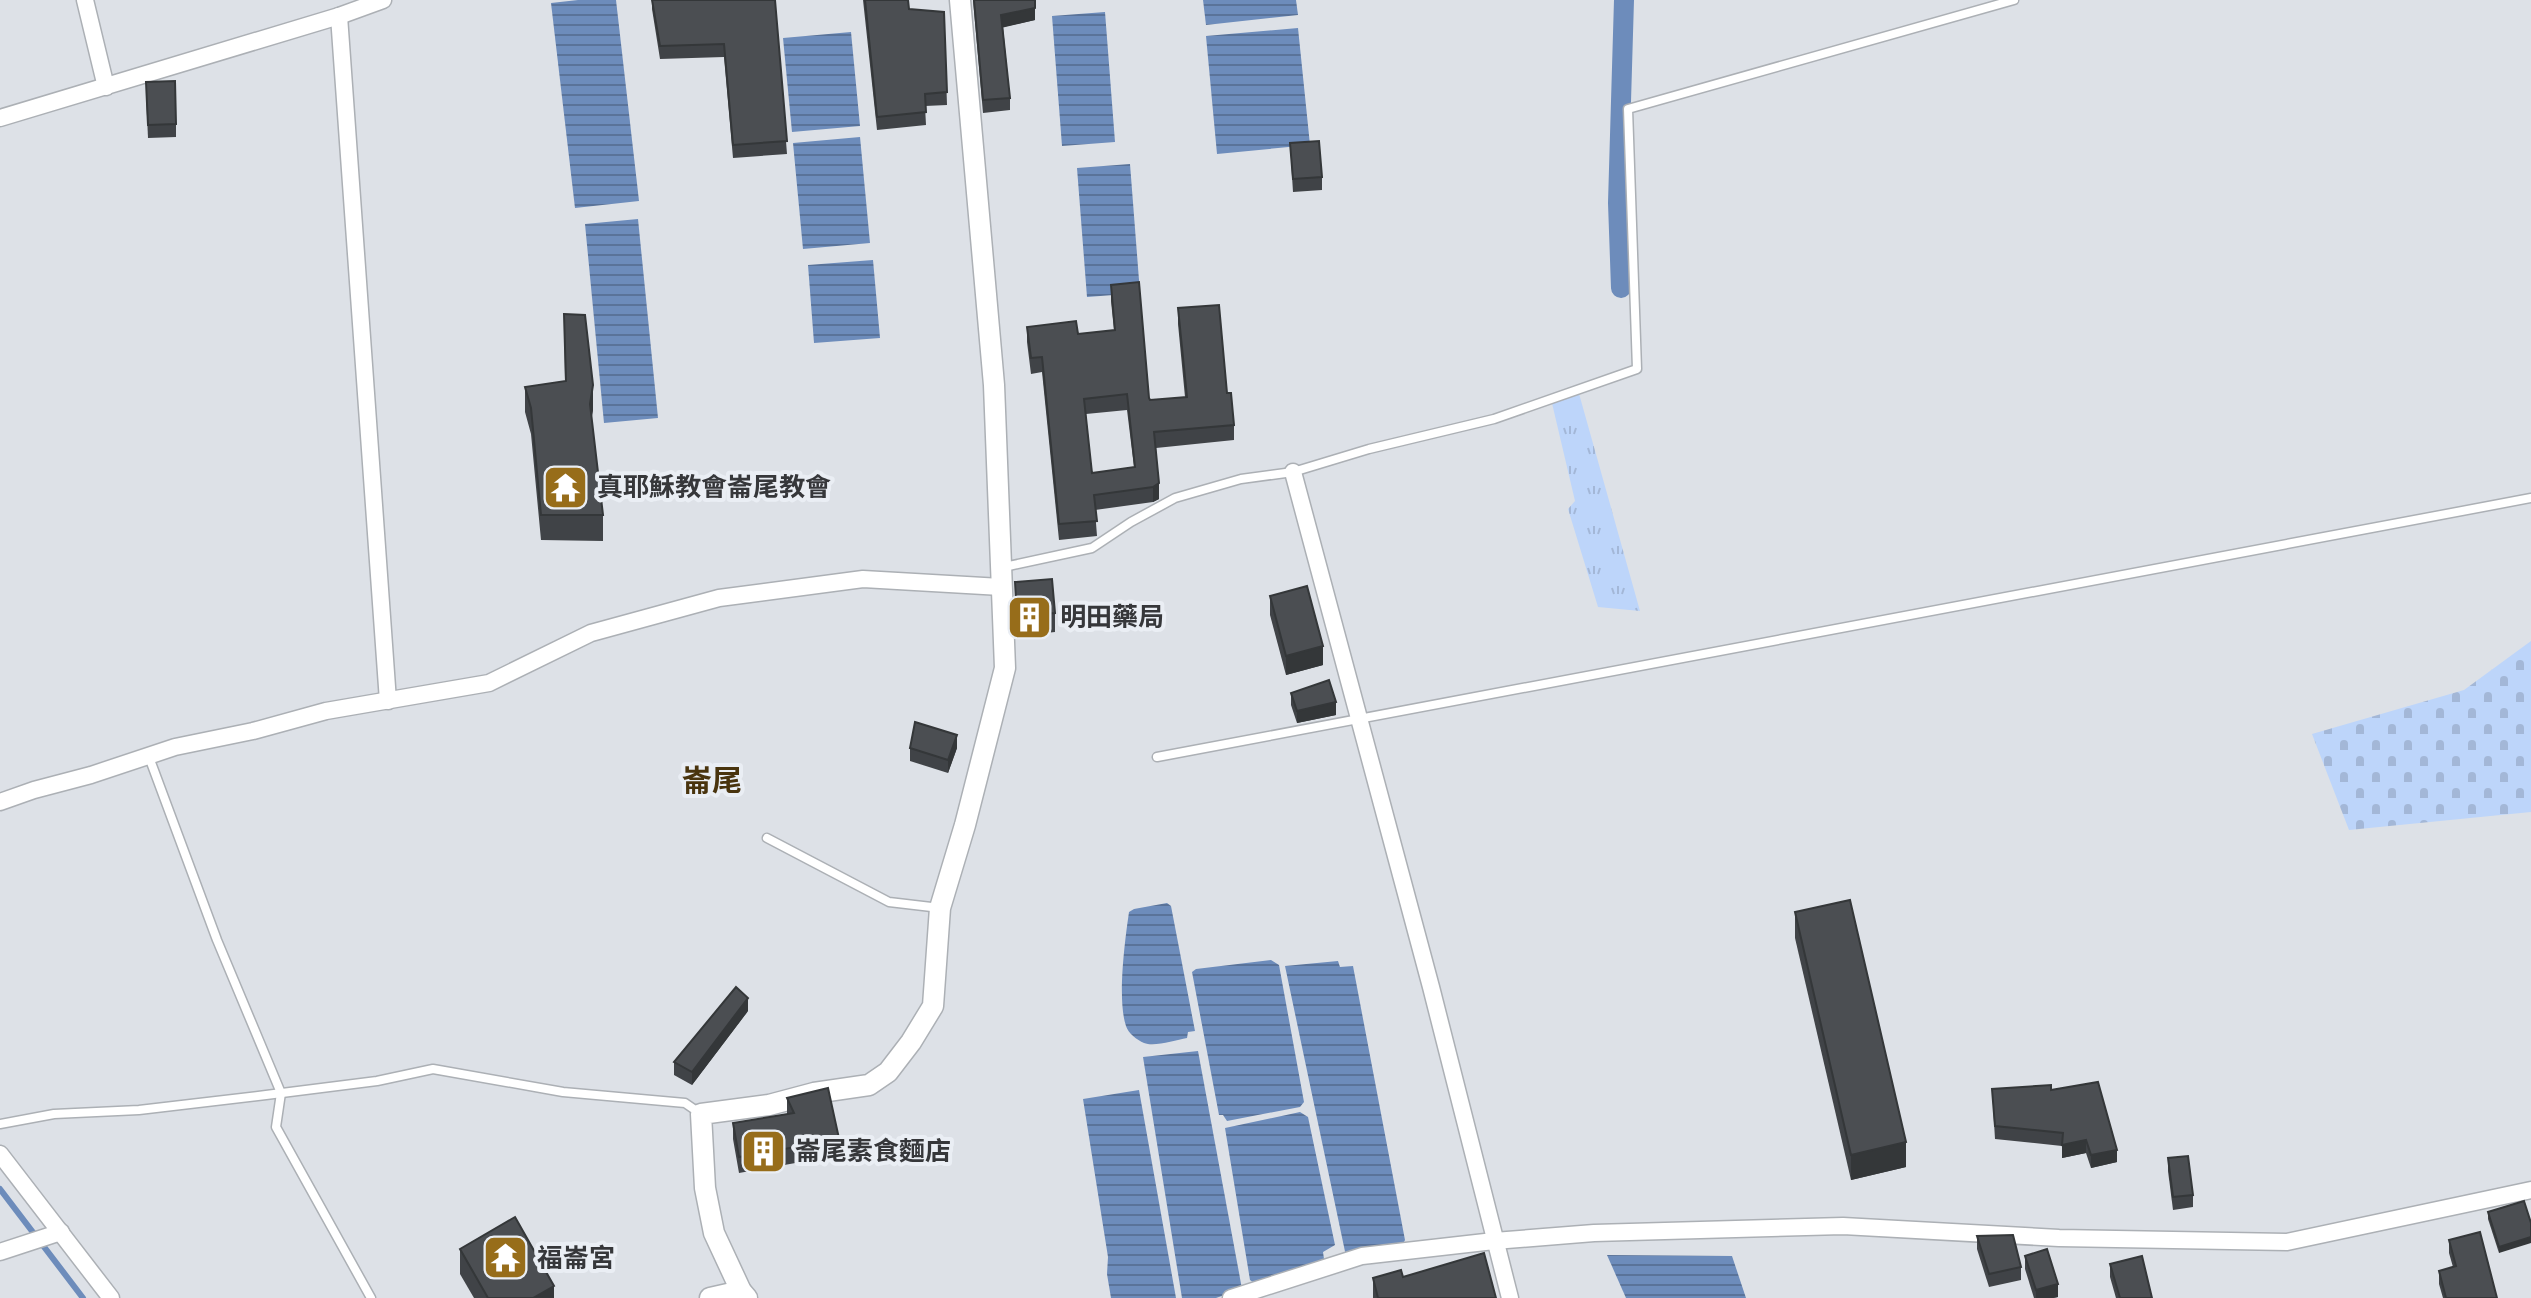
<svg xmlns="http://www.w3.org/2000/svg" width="2531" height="1298" viewBox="0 0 2531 1298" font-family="'Source Sans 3','Noto Sans TC',sans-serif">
<defs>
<pattern id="grass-tufts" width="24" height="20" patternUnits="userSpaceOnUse" patternTransform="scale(2)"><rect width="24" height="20" fill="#bdd5fa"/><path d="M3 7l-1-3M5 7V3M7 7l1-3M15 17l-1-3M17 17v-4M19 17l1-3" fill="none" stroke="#a3b7d7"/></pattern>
<pattern id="cemetery-stones" width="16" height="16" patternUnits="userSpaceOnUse" patternTransform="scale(2)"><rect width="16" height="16" fill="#bdd5fa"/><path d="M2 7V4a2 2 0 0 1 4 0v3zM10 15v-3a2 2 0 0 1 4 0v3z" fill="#a3b7d7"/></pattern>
<pattern id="water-rules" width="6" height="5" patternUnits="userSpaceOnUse" patternTransform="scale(2)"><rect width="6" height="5" fill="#6d8cbb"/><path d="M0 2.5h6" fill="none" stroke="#5a7399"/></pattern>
</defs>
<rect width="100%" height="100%" fill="#dde1e7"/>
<!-- grass -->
<polygon fill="url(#grass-tufts)" points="1578,390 1640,611 1598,607 1568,509 1575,501 1551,399"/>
<!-- cemetery -->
<polygon fill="url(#cemetery-stones)" points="2531,641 2531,812 2349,830 2312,734 2464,690"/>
<!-- water -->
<g fill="url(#water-rules)">
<polygon points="578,0 616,0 639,201 575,208 551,3"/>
<polygon points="1203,0 1296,0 1298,15 1206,25"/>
<polygon points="1105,12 1115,142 1062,146 1052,16"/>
<polygon points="1298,28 1310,145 1217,154 1206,36"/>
<polygon points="851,32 860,126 792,132 783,38"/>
<polygon points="860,137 870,243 803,249 793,143"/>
<polygon points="1130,164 1140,293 1087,297 1077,168"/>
<polygon points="638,219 658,418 604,423 585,224"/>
<polygon points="873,260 880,338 814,343 808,265"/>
<path d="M1167,903L1171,906L1195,1031L1188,1032L1187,1038C1175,1040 1155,1047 1144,1043C1137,1040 1128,1033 1126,1026C1117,1000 1125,940 1129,912L1134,909Z"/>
<polygon points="1271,960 1279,965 1304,1102 1300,1107 1227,1121 1223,1115 1219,1115 1192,972 1196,969"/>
<polygon points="1338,961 1340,967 1353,966 1405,1240 1402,1246 1347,1261 1285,966"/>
<polygon points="1198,1051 1242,1289 1216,1298 1182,1298 1143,1057"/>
<polygon points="1139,1090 1176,1298 1111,1298 1107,1274 1108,1257 1083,1099"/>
<polygon points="1300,1112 1308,1117 1335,1245 1323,1252 1324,1259 1254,1283 1250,1280 1225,1128"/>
<polygon points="1607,1255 1732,1256 1746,1298 1626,1298"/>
</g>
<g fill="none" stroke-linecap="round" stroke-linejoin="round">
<!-- stream -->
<polyline stroke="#6d8cbb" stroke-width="6" points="0,1189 83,1298"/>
<!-- canal -->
<polyline stroke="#6d8cbb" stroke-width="20" points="1621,288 1618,203 1624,0"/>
<defs>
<g id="service">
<polyline points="1004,567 1092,548 1131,522 1175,498 1241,479 1293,472 1369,449 1494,419 1637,369 1628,109 2014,0"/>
<polyline points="149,757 217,940 281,1093 276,1127 371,1298"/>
<polyline points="1157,757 2531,498"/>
<polyline points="767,838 889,902 940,908"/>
<polyline points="0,1124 54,1114 139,1110 266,1095 377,1081 433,1069 563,1092 685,1103 701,1114"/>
</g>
<g id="minor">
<polyline points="85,0 106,87"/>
<polyline points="339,16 388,701"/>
<polyline points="0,118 339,16 383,0"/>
<polyline points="1293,472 1431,987 1510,1298"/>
<polyline points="0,802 34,790 91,775 175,747 253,731 326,711 489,683 591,633 719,598 863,579 1001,587"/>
<polyline points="0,1154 111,1298"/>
<polyline points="0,1252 61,1232"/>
<polyline points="1231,1298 1362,1256 1494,1241 1594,1233 1843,1226 2059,1238 2287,1242 2531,1190"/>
</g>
<g id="tertiary">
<polyline points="710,1298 741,1291"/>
<polyline points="747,1298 741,1291 714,1233 705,1188 701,1114 769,1105 814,1093 869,1085 888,1072 911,1042 933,1006 940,908 965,825 1005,668 994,385 960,0"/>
</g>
</defs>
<!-- service casing -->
<use href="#service" stroke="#acb0b5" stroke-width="11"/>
<!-- minor casing -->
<use href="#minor" stroke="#acb0b5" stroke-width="19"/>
<!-- tertiary casing -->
<use href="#tertiary" stroke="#acb0b5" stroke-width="23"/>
<!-- service -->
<use href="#service" stroke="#fff" stroke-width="8"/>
<!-- minor -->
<use href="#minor" stroke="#fff" stroke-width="16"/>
<!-- tertiary -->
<use href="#tertiary" stroke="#fff" stroke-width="20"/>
</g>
<!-- wall -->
<g fill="#404347" fill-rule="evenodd">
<polygon points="652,0 775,0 787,154 733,158 724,57 660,59 652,9"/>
<polygon points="863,0 908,0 909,9 944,12 947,105 925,106 926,125 877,130"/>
<polygon points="973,0 1035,0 1035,20 1003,27 1010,98 1010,110 983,113"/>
<polygon points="146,95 176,124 176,137 148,138"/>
<polygon points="1290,143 1322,177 1322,190 1293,192"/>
<path d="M1111,285L1150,400L1185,397L1178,324V308L1227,393L1234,425V440L1156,448L1159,499L1153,502L1095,510L1097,536L1059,540L1042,372L1031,374L1027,342V327L1078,334L1114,330L1111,301ZM1127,410L1134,467L1092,473L1086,414Z"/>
<polygon points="564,314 593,410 591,419 603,515 603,541 541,540 531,434 525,412 525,387 565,381"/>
<polygon points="1015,582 1055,613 1055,632 1017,636"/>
<polygon points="1270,596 1323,665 1286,675 1270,615"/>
<polygon points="1291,693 1336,715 1297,723 1291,705"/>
<polygon points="910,748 957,748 948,773 910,761"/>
<polygon points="1795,912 1906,1167 1851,1180 1795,938"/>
<polygon points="748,1011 692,1085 674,1075 674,1062"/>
<polygon points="1992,1089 2051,1090 2117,1162 2091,1168 2086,1153 2062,1158 2062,1146 1995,1139"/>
<polygon points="787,1098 840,1143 840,1159 801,1162 739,1173 733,1139 733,1123 787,1114"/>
<polygon points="2168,1158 2193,1195 2193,1207 2173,1210 2168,1171"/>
<polygon points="2524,1201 2499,1253 2488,1219 2488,1212"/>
<polygon points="1977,1236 2021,1267 2021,1280 1989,1287 1977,1249"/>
<polygon points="2449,1240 2497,1298 2443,1298 2439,1284 2439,1271 2453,1267 2449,1253"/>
<polygon points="460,1249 554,1298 474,1298 460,1274"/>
<polygon points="2025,1256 2058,1297 2053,1298 2034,1298 2025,1269"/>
<polygon points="2110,1264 2152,1298 2116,1298 2110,1277"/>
<polygon points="1403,1277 1496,1298 1373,1298 1373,1278"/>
</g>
<!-- shaded-wall -->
<g fill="#343739">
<polygon points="1035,8 1035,20 1001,28 1001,15"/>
<polygon points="593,385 593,410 590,429 590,404"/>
<polygon points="1159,483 1159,499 1153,502 1153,487"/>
<polygon points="1323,646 1323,665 1286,675 1286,656"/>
<polygon points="1336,702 1336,715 1297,723 1297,711"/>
<polygon points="957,735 957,748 948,773 948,760"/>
<polygon points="748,998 748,1011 692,1085 692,1072"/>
<polygon points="2086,1140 2086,1153 2062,1158 2062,1145"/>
<polygon points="1906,1142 1906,1167 1851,1180 1851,1155"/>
<polygon points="2117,1150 2117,1162 2091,1168 2091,1155"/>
<polygon points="2531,1237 2531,1243 2499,1253 2499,1247"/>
<polygon points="2058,1284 2058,1297 2053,1298 2036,1298 2036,1290"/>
<polygon points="554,1286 554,1298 533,1298"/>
</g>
<!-- building -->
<g fill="#4b4e52" stroke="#343739" stroke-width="2" fill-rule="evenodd">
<polygon points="652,0 775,0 787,141 733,145 724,44 660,46"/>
<polygon points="865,0 908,0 909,9 944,12 947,92 925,94 926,112 877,117"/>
<polygon points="974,0 1035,0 1035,8 1001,15 1010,98 983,100"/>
<polygon points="175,81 176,124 148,125 146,82"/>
<polygon points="1319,141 1322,177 1293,179 1290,143"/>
<path d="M1139,282L1149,398L1150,400L1187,397L1178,308L1219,305L1227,393H1231L1234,425L1154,432L1159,483L1153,487L1094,495L1097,521L1059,524L1042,357L1031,358L1027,327L1076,321L1078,334L1115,330L1111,285ZM1127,394L1135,467L1092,473L1084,399Z"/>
<polygon points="564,314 585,315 593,385 590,404 603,515 541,515 531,408 525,387 566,381"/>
<polygon points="1052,579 1055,613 1017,616 1015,582"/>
<polygon points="1307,586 1323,646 1286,656 1270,596"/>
<polygon points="1329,680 1336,702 1297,711 1291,693"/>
<polygon points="915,722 957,735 948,760 910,748"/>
<polygon points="1850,900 1906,1142 1851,1155 1795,912"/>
<polygon points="736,987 748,998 692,1072 674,1062"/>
<polygon points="2098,1082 2117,1150 2091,1155 2086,1140 2062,1145 2063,1133 1995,1126 1992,1089 2051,1085 2051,1090"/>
<polygon points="828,1088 840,1143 801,1146 739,1157 733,1123 794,1113 787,1098"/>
<polygon points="2188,1156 2193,1195 2173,1197 2168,1158"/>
<polygon points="2524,1201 2531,1223 2531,1237 2499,1247 2488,1212"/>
<polygon points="515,1217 554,1286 533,1298 488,1298 460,1249"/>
<polygon points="2480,1232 2497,1298 2446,1298 2439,1271 2456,1266 2449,1240"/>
<polygon points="2013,1235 2021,1267 1989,1274 1977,1236"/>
<polygon points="2047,1249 2058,1284 2036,1290 2025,1256"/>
<polygon points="1484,1253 1496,1298 1378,1298 1373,1278 1401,1270 1403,1277"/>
<polygon points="2142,1256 2152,1298 2120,1298 2110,1264"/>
</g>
<!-- icons -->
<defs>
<symbol id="temple-square" viewBox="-11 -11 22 22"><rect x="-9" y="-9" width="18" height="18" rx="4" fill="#976d1a" stroke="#eaeef4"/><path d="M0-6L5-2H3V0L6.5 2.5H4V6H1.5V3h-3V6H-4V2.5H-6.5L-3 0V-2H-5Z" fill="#fff"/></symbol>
<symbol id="building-square" viewBox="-11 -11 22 22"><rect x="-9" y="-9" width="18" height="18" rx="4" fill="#976d1a" stroke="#eaeef4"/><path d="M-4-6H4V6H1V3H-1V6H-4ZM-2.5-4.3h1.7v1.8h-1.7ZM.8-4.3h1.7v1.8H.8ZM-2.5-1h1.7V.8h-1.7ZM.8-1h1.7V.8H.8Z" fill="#fff"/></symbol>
</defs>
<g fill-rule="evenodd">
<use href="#temple-square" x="540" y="462" width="51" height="51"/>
<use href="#building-square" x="1004" y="592" width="51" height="51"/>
<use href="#building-square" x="738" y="1126" width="51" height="51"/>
<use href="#temple-square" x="480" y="1232" width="51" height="51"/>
</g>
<g text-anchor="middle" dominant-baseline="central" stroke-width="8" stroke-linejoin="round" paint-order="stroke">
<!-- poi labels -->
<g font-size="26" font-weight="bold" fill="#36373a" stroke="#eaeef4" text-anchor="start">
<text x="597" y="487">真耶穌教會崙尾教會</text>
<text x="1060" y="617">明田藥局</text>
<text x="795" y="1151">崙尾素食麵店</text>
<text x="537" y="1258">福崙宮</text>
</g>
<!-- quarter labels -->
<g font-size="30" font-weight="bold" fill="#49340e" stroke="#eaeef4">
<text x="712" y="781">崙尾</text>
</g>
</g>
</svg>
